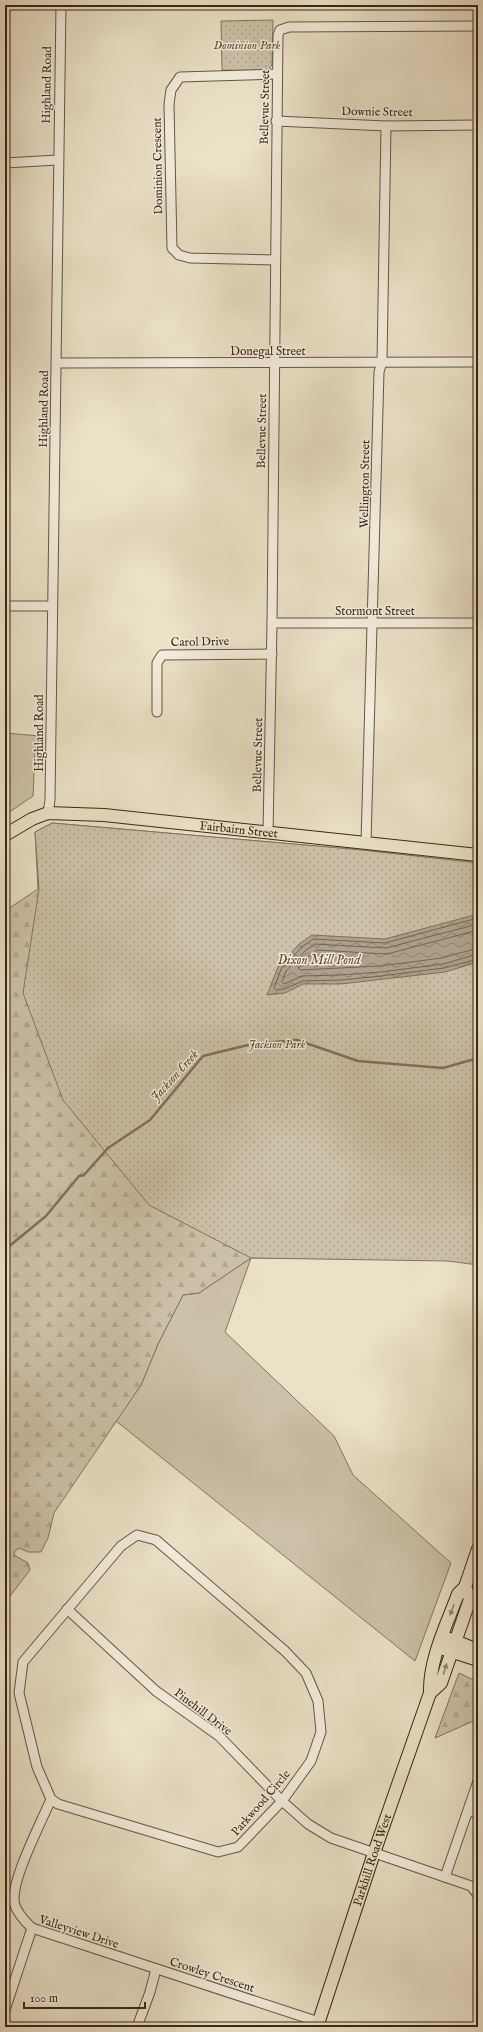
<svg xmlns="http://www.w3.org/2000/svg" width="483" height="2032" viewBox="0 0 483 2032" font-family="'IM FELL English',serif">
<defs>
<pattern id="forest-firs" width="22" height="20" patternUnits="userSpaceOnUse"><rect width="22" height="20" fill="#ccc1a9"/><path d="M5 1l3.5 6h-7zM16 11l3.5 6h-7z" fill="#b0a691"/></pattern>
<pattern id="park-dots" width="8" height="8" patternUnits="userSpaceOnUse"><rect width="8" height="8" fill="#ccc1a9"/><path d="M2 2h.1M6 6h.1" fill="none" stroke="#b0a691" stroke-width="1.8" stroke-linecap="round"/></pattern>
<pattern id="water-waves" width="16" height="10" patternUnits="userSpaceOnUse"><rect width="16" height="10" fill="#aea18b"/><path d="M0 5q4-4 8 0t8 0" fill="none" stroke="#8f8371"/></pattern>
</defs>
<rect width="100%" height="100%" fill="#eae1c7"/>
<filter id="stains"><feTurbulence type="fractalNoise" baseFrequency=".005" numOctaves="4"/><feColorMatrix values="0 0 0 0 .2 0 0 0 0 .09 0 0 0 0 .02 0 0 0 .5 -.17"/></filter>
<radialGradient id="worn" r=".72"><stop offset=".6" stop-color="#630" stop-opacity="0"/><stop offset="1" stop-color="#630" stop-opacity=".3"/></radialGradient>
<!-- green -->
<g fill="#ccc1a9" stroke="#837460">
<polygon points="5,733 40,736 35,749 33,796 5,815"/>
<polygon points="251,1258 225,1332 334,1436 353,1475 451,1563 415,1661 116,1421 141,1385 158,1344 183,1295 199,1293"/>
</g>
<!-- forest -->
<g fill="url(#forest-firs)" stroke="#837460">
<polygon points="52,823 362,850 478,863 364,1259 251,1258 199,1293 183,1295 158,1344 141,1385 54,1513 48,1538 41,1552 28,1552 19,1548 15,1551 14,1555 28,1563 30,1570 10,1596 5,1600 5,1250 7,1249 5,1248 5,911 38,889 35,832"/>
<polygon points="459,1673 478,1682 478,1719 435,1738"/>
</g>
<!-- park -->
<g fill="url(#park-dots)" stroke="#837460">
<polygon points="273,20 272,65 267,71 222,70 221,21"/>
<polygon points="52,823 362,850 478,863 478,1265 448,1261 251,1258 149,1205 63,1100 23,993 39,889 35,832"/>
</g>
<!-- water -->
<polygon fill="url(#water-waves)" stroke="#80705d" points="478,914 478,962 445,972 341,984 303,984 285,993 267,995 278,967 299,944 312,935 385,939"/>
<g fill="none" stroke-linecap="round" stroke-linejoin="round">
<!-- shore -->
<g stroke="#746451" stroke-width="1">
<polyline points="478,918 385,943 313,939 302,947 281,969 274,988 276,990 284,989 303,981 341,980 381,976 444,968 478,959"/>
<polyline points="478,924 386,948 315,944 305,951 286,971 282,982 284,984 302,976 341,975 381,972 443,964 478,954"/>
<polyline points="478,930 387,954 317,950 309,956 298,968 300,970 380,966 442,958 478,948"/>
</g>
<!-- stream -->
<polyline stroke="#80705d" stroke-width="2.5" points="7,1248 46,1216 79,1176 84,1175 108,1148 150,1120 203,1056 252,1044 297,1040 358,1061 443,1068 478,1058"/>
<defs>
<g id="minor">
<polyline points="276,121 386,126 478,125"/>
<polyline points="5,163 58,160"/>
<polyline points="275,260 190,258 179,255 172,248 169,104 171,90 180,77 277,74"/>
<polyline points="57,363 478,362"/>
<polyline points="5,606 52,606"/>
<polyline points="272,623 478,623"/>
<polyline points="157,712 157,663 162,655 272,654"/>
<polyline points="48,813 50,800 61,5"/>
<polyline points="268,833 272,623 278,35 280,30 289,27 478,26"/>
<polyline points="366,843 379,372 382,362 386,126"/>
<polygon points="137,1535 156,1540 285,1651 306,1673 318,1701 321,1732 311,1761 282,1801 238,1847 218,1852 58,1804 51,1799 37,1767 19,1693 23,1662 121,1546"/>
<polyline points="67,1609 156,1691 219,1736 282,1801 308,1824 331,1838 471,1886 478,1895"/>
<path d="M51,1799C41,1823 13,1876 14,1900C14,1909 25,1922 32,1928L319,2022"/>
<polyline points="468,1812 478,1810"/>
<polyline points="445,1877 478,1781"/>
<polyline points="5,2010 32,1928"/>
<polyline points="137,2027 150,1992 156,1969"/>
</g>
<g id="major">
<path id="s1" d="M5,835L32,819L48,813L104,815L478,855"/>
<polyline points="447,1638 478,1650"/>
<polyline points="444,1649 478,1660"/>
<polyline points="430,1693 441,1683 470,1599 465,1587"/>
<path id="s2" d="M317,2027L374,1853L430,1693C429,1660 446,1626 458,1594L465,1587L478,1549"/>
</g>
</defs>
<!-- minor casing -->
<use href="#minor" stroke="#665543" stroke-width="11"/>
<!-- major casing -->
<use href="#major" stroke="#3a2617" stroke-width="14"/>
<!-- minor -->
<use href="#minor" stroke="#f1ecdb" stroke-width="9"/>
<!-- major -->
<use href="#major" stroke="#eae1c7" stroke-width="12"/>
</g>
<!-- one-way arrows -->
<defs><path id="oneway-solid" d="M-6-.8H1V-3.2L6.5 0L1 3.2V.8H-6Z"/></defs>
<g fill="#92846f">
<use href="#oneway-solid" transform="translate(452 1610) rotate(110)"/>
<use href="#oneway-solid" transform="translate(445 1669) rotate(-73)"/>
</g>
<g text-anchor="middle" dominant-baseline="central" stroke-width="3" stroke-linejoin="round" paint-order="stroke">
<!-- park labels -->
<g font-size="12" font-style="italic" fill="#5e4d3c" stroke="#f1ecdb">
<text x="247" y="45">Dominion Park</text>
<text x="277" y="1044">Jackson Park</text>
</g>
<!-- street labels -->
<g font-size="12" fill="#3a2617" stroke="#f1ecdb">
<text transform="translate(47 85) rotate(-89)">Highland Road</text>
<text transform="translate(265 107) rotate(-89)">Bellevue Street</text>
<text transform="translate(377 112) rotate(1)">Downie Street</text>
<text transform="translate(158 166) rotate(-91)">Dominion Crescent</text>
<text x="268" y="351">Donegal Street</text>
<text transform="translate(44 409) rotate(-89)">Highland Road</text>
<text transform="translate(262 431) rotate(-89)">Bellevue Street</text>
<text transform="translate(365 484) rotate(-89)">Wellington Street</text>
<text x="375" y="611">Stormont Street</text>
<text transform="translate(200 642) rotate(-1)">Carol Drive</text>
<text transform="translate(39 733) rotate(-90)">Highland Road</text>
<text transform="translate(258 755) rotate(-89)">Bellevue Street</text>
<text stroke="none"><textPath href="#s1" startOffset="240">Fairbairn Street</textPath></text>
<text transform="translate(203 1712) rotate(37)">Pinehill Drive</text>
<text transform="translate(261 1803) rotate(-49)">Parkwood Circle</text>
<text stroke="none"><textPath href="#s2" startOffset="176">Parkhill Road West</textPath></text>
<text transform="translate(79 1932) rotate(18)">Valleyview Drive</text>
<text transform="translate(212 1975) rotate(18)">Crowley Crescent</text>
</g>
<!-- water labels -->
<g font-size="13" font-style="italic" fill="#5d4b3a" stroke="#f1ecdb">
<text x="319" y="960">Dixon Mill Pond</text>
<text transform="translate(175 1076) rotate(-48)">Jackson Creek</text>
</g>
</g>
<!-- margin -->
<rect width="483" height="2032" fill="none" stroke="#eae1c7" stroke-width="20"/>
<rect x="6" y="6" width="471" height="2020" fill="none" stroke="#3a2617" stroke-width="2"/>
<rect x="10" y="10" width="463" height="2012" fill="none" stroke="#3a2617"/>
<!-- scale -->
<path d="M24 2002v6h121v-6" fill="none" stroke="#3a2617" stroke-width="2"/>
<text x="30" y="2002" font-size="12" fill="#3a2617" stroke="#f1ecdb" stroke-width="3" paint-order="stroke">100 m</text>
<rect width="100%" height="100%" filter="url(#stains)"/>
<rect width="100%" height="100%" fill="url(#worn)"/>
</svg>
